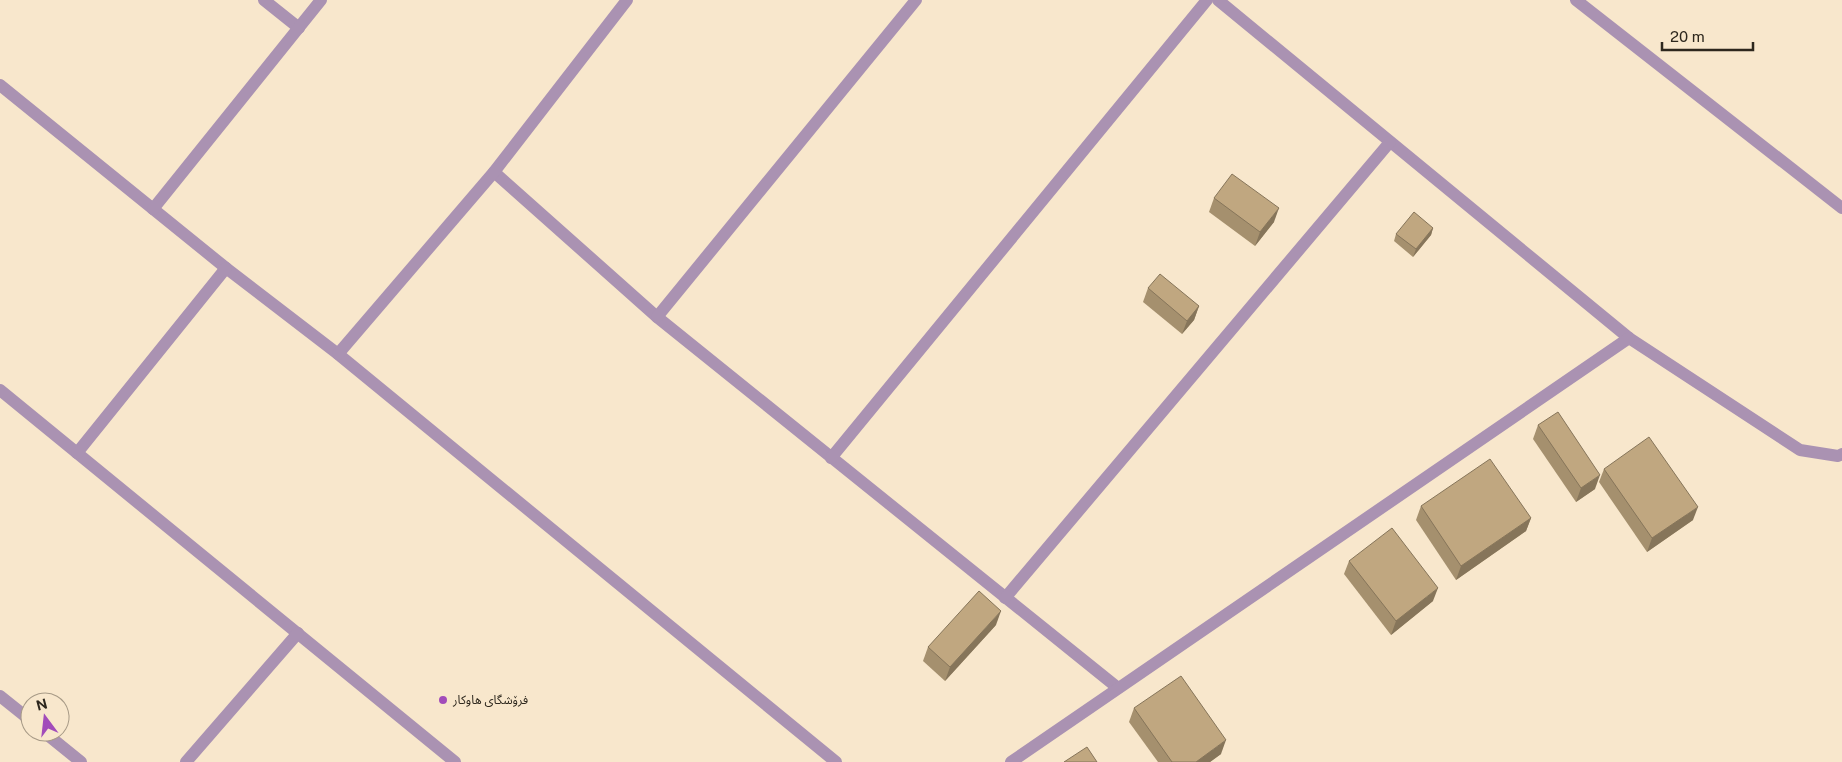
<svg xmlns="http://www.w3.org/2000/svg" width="1842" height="762" viewBox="0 0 1842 762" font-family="'Public Sans','Noto Sans Arabic',sans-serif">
<rect width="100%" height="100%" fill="#f8e7cc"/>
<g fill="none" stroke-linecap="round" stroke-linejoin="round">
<!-- street -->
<g stroke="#aa92b2" stroke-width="12">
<polyline points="264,0 299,28"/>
<polyline points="1218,0 1629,338 1800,450 1838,456 1842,454"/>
<polyline points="1576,0 1842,208"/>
<polyline points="0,85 226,268 338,354 836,762"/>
<polyline points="494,172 657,317 1118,688"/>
<polyline points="153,209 321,0"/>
<polyline points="657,317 916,0"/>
<polyline points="338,354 494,172 627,0"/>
<polyline points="0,390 455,762"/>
<polyline points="77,453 226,268"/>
<polyline points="831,458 1207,0"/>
<polyline points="1005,598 1390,142"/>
<polyline points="0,696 30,720"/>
<polyline points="44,732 81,762"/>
<polyline points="186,762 298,633"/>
<polyline points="1011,762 1629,338"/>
</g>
</g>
<!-- wall -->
<g fill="#a5906e">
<polygon points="1214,198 1274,222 1255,246 1209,212"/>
<polygon points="1433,228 1431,235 1413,257 1394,241 1396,234"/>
<polygon points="1148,288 1199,306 1194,320 1182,334 1143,302"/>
<polygon points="1538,425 1595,489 1576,502 1533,439"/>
<polygon points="1604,469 1693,520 1647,552 1599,482"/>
<polygon points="1421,506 1531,518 1526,531 1456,580 1416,520"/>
<polygon points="1349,561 1433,601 1391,635 1344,574"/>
<polygon points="996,625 945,681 923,661 928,647"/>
<polygon points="1134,708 1221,754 1210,762 1158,762 1129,722"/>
</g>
<!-- shaded-wall -->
<g fill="#86755a">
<polygon points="1279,208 1274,222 1255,246 1260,232"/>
<polygon points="1433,228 1431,235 1413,257 1416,249"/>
<polygon points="1199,306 1194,320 1182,334 1187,321"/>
<polygon points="1600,475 1595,489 1576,502 1581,488"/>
<polygon points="1698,507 1693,520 1647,552 1652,538"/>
<polygon points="1531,518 1526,531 1456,580 1461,566"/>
<polygon points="1438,588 1433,601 1391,635 1396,621"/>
<polygon points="1001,611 996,625 945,681 950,667"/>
<polygon points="1226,740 1221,754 1210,762 1196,762"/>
</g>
<!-- building -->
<g fill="#c0a780" stroke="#86755a">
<polygon points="1232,174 1279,208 1260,232 1214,198"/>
<polygon points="1414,212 1433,228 1416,249 1396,234"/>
<polygon points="1160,274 1199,306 1187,321 1148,288"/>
<polygon points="1558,412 1600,475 1581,488 1538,425"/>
<polygon points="1649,437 1698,507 1652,538 1604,469"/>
<polygon points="1490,459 1531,518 1461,566 1421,506"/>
<polygon points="1392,528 1438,588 1396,621 1349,561"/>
<polygon points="979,591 1001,611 950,667 928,647"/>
<polygon points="1181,676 1226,740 1196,762 1172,762 1134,708"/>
<polygon points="1087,747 1097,762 1064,762"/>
</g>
<!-- markers -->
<circle fill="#a24cba" stroke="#f8e7cc" stroke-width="2" cx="443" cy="700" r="5"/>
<g text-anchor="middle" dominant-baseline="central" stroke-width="4" stroke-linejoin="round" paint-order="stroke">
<!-- poi labels -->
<g font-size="12" fill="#2d271d" stroke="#f8e7cc" text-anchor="start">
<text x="453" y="700">فرۆشگای ھاوکار</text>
</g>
</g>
<!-- north arrow -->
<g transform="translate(45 717) rotate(345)"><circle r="24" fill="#f8e7cc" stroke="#a79a86"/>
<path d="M0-4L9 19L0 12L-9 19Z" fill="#a24cba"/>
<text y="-8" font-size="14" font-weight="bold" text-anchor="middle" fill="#2d271d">N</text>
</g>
<!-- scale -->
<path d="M1662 42v8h91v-8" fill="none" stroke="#2d271d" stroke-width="2.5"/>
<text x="1670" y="42" font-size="15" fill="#2d271d" stroke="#f8e7cc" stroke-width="4" paint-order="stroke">20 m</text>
</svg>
